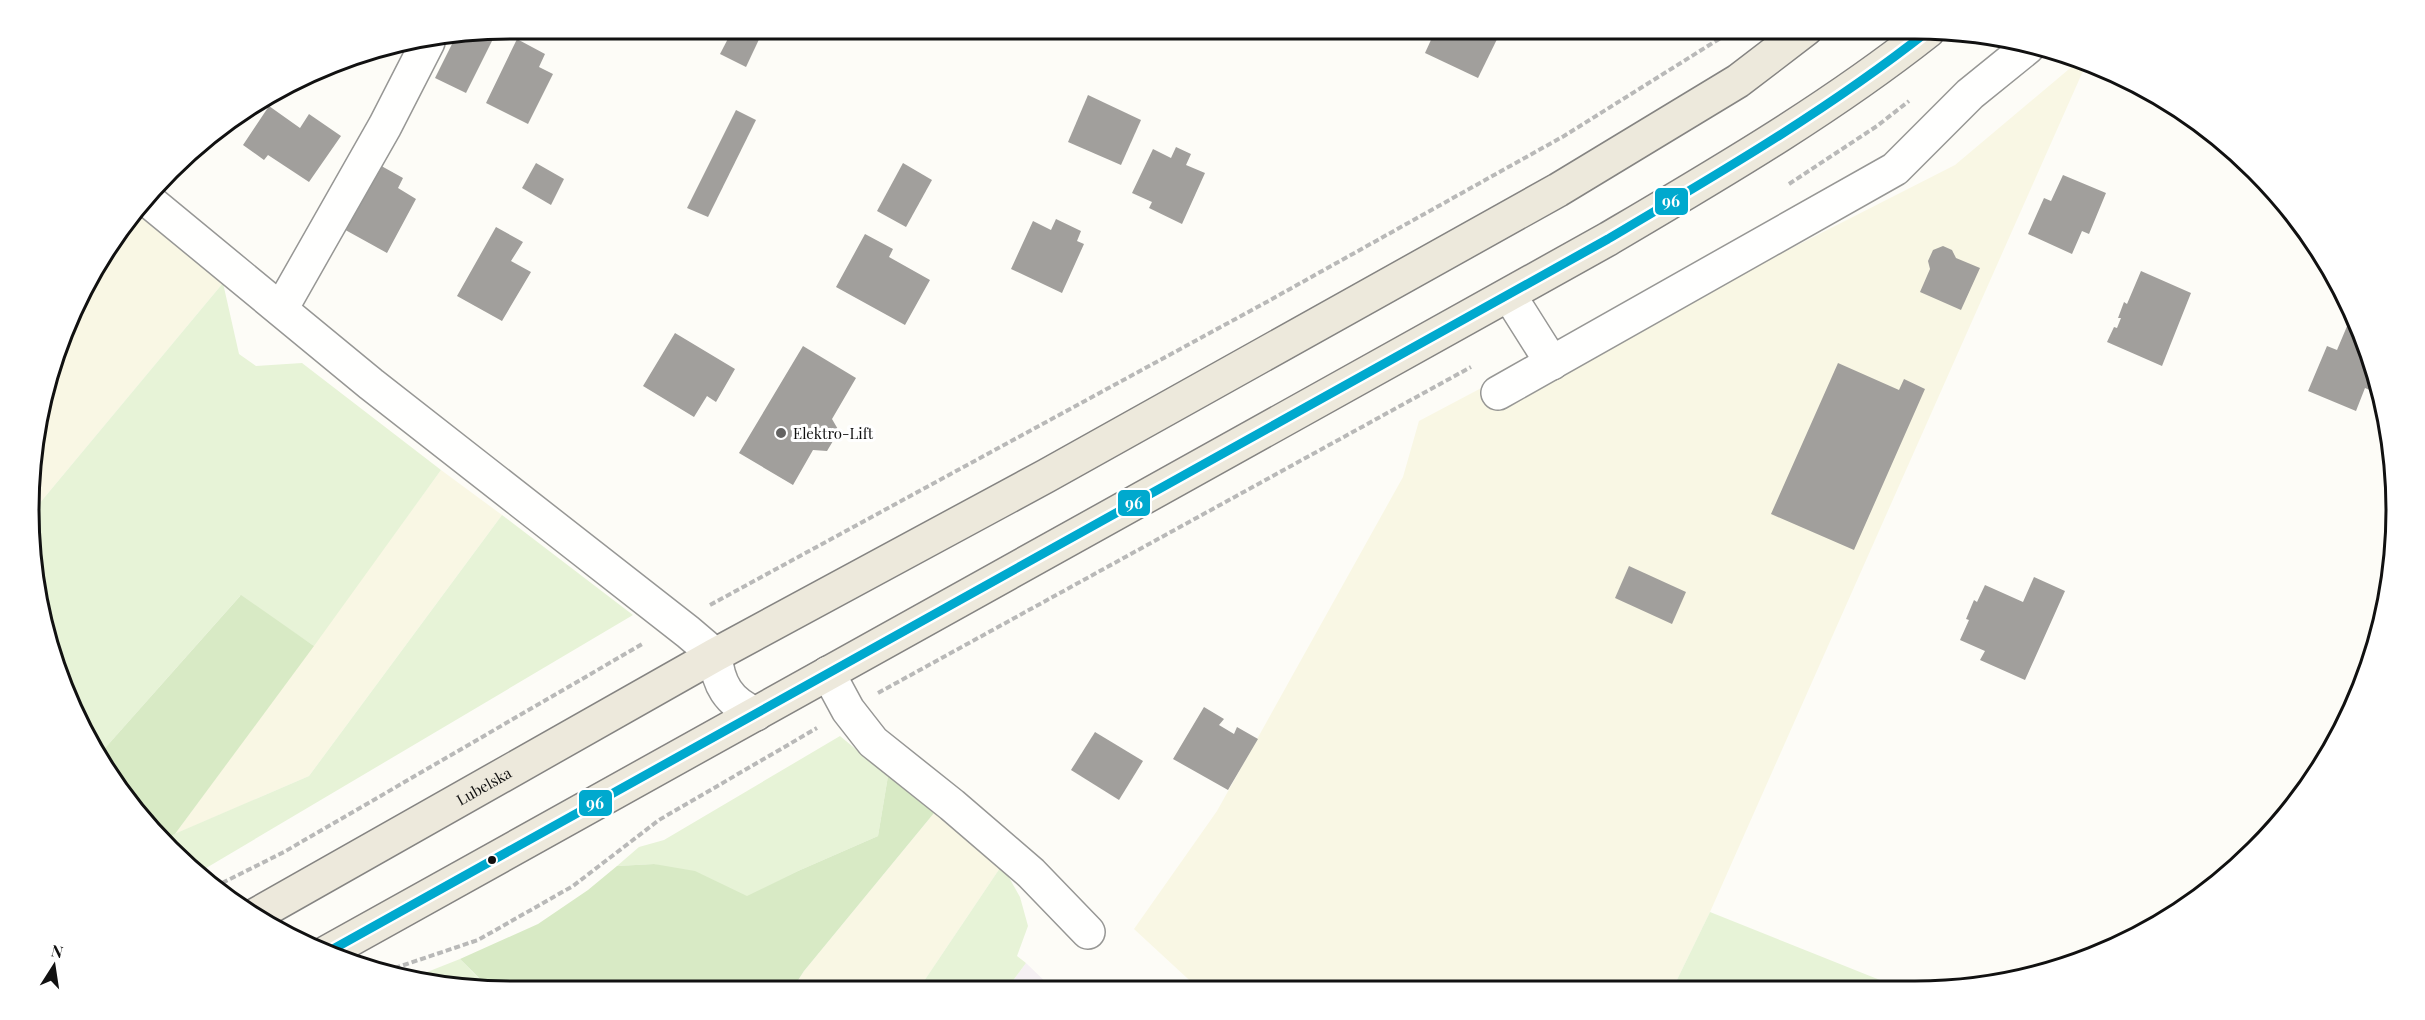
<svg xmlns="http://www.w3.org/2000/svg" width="2425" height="1020" viewBox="0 0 2425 1020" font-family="'Playfair Display',serif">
<rect width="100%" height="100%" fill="#fdfcf7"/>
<!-- industrial -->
<polygon fill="#f5f0f3" points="1026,963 1054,990 1006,990"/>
<!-- farmland -->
<g fill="#f9f7e4">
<polygon points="2081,59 2087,62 1710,912 1673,988 1200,990 1134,929 1217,811 1403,477 1419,421 1521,367 1701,294 1955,165"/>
<polygon points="139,213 223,283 29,516 38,416 93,270"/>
<polygon points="441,470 502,515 309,776 175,834"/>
<polygon points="934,813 1002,865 918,990 791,991 804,971"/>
</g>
<!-- green -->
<g fill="#e7f3d7">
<polygon points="223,283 239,354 256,366 302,363 441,470 314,646 240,596 98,756 93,750 38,604 29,516"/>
<polygon points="502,515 633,615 196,874 193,872 165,838 309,776"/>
<polygon points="840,736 888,776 878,836 798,871 747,897 654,864 617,866 639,847 664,840"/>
<polygon points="1002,865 1020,897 1028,926 1017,956 1026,963 1006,990 918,990"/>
<polygon points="1710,912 1900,988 1673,988"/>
<polygon points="460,959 486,986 484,987 417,976"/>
</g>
<!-- forest -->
<g fill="#d8eac5">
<polygon points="241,595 314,646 175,834 165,838 98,756"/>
<polygon points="888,776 934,813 804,971 791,991 510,991 484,987 486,985 460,959 538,924 588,890 617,866 654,864 695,871 747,896 798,871 878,836"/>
</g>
<!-- building -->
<g fill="#a19f9c">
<polygon points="533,29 557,29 553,38"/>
<polygon points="733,29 753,29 762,33 746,67 720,54"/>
<polygon points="1436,29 1502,29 1478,78 1425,53"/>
<polygon points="497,31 466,93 435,78 455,38"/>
<polygon points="517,39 545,54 539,67 553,74 528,124 486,103"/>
<polygon points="1088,95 1141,120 1121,165 1068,142"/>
<polygon points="269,106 300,128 309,114 341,136 309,182 268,155 264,160 243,145"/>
<polygon points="736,110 756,120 708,217 687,208"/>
<polygon points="1176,147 1191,154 1186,165 1205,173 1182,224 1149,208 1152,202 1132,193 1153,149 1171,158"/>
<polygon points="376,163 403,178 398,188 416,199 387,253 340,227"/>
<polygon points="536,163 564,179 551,205 522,188"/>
<polygon points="903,163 932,180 906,227 877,211"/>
<polygon points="2063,175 2106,193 2089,234 2082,231 2072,254 2028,234 2044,198 2051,201"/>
<polygon points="1056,219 1081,231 1077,241 1084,244 1062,293 1011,269 1033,221 1051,230"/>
<polygon points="496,227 523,242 511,261 531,272 502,321 457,296"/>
<polygon points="865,234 893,249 889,257 930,280 905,325 836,287"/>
<polygon points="1943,246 1952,250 1956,258 1980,268 1961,310 1920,292 1930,269 1928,261 1933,250"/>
<polygon points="2141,271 2191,293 2162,366 2107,342 2114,327 2117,328 2121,318 2118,318 2124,302 2127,304"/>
<polygon points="2353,312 2382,395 2365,388 2356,411 2308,391 2327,346 2337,350"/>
<polygon points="675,333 735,369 716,402 707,396 694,417 643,386"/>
<polygon points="803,346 856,378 832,419 839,431 827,451 813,450 793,485 739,453"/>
<polygon points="1838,363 1899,390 1904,379 1925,389 1854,550 1771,514"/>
<polygon points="1629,566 1686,592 1672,624 1615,598"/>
<polygon points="2034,577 2065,591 2025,680 1980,660 1985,651 1960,640 1969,620 1966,619 1974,600 1977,602 1985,585 2023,602"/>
<polygon points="1204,707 1224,719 1219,725 1234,734 1237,727 1258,739 1228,790 1173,759"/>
<polygon points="1095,732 1143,761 1119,800 1071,770"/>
</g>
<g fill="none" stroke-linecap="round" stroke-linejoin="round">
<defs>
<g id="minor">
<path d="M149,201L371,384L688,632L715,655C718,684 728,702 756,714"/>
<polyline points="1509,295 1552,363"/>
<polyline points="281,309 385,126 428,42"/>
<polyline points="1498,393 1895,169 1970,94 2028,47"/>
<polyline points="828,673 848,710 873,742 952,805 1031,873 1088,932"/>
</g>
<g id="major">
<path id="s1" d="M254,916L715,655L1046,476L1558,190L1738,81L1806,29"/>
<path d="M326,953L1608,239C1718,174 1828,110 1928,31"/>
</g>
</defs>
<!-- minor casing -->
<use href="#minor" stroke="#979795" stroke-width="36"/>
<!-- major casing -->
<use href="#major" stroke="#858482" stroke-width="36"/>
<!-- path -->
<g stroke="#b9b9b8" stroke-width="4" stroke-dasharray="6 3" stroke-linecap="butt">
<polyline points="1789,184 1877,126 1909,101"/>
<polyline points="710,605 1263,304 1564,136 1735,29"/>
<polyline points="878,693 1471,367"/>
<polyline points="214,887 284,852 644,643"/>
<polyline points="386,971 478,940 573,886 659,820 817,728"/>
</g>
<!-- minor -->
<use href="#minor" stroke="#fffffe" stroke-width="33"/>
<!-- major -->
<use href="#major" stroke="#ede9dc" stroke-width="33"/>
<defs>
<path id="bus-1" d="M326,953L1608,239C1718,174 1828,110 1928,31"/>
</defs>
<!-- bus-1 casing -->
<use href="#bus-1" stroke="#fff" stroke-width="14"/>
<!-- bus-1 -->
<use href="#bus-1" stroke="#00a9ce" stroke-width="9"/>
</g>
<!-- markers -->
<circle fill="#646362" stroke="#fff" stroke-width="2" cx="781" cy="433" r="6"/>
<circle fill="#111" stroke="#fff" stroke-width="2" cx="492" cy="860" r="5"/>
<g text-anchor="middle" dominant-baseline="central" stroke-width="6" stroke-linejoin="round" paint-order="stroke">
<!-- poi labels -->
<g font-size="15" fill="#111" stroke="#fff" text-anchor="start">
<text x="793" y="433">Elektro-Lift</text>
</g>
<!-- street labels -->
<g font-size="15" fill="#111" stroke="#fff">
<text stroke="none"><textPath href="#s1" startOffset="264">Lubelska</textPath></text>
</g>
</g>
<!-- crop -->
<path d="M0 0H2425V1020H0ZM510 39H1915A471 471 0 0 1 2386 510V510A471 471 0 0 1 1915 981H510A471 471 0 0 1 39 510V510A471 471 0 0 1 510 39Z" fill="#fff" fill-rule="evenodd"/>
<path fill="none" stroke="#111" stroke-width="3" d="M510 39H1915A471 471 0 0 1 2386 510V510A471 471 0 0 1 1915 981H510A471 471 0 0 1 39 510V510A471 471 0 0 1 510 39Z"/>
<g stroke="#fff" stroke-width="2">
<rect x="1654" y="187" width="35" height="29" rx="6" fill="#00a9ce"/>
<rect x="1117" y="489" width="34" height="28" rx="6" fill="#00a9ce"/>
<rect x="578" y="789" width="35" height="28" rx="6" fill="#00a9ce"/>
</g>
<g font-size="16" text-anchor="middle" font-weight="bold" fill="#fff">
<text x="1671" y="207">96</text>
<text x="1134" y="509">96</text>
<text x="595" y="809">96</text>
</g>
<!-- north arrow -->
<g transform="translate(54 966) rotate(12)" stroke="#ffffff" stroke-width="4.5" paint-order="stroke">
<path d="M0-4.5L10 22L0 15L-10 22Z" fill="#111111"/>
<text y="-9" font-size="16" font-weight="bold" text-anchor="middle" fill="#111111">N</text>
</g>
</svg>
